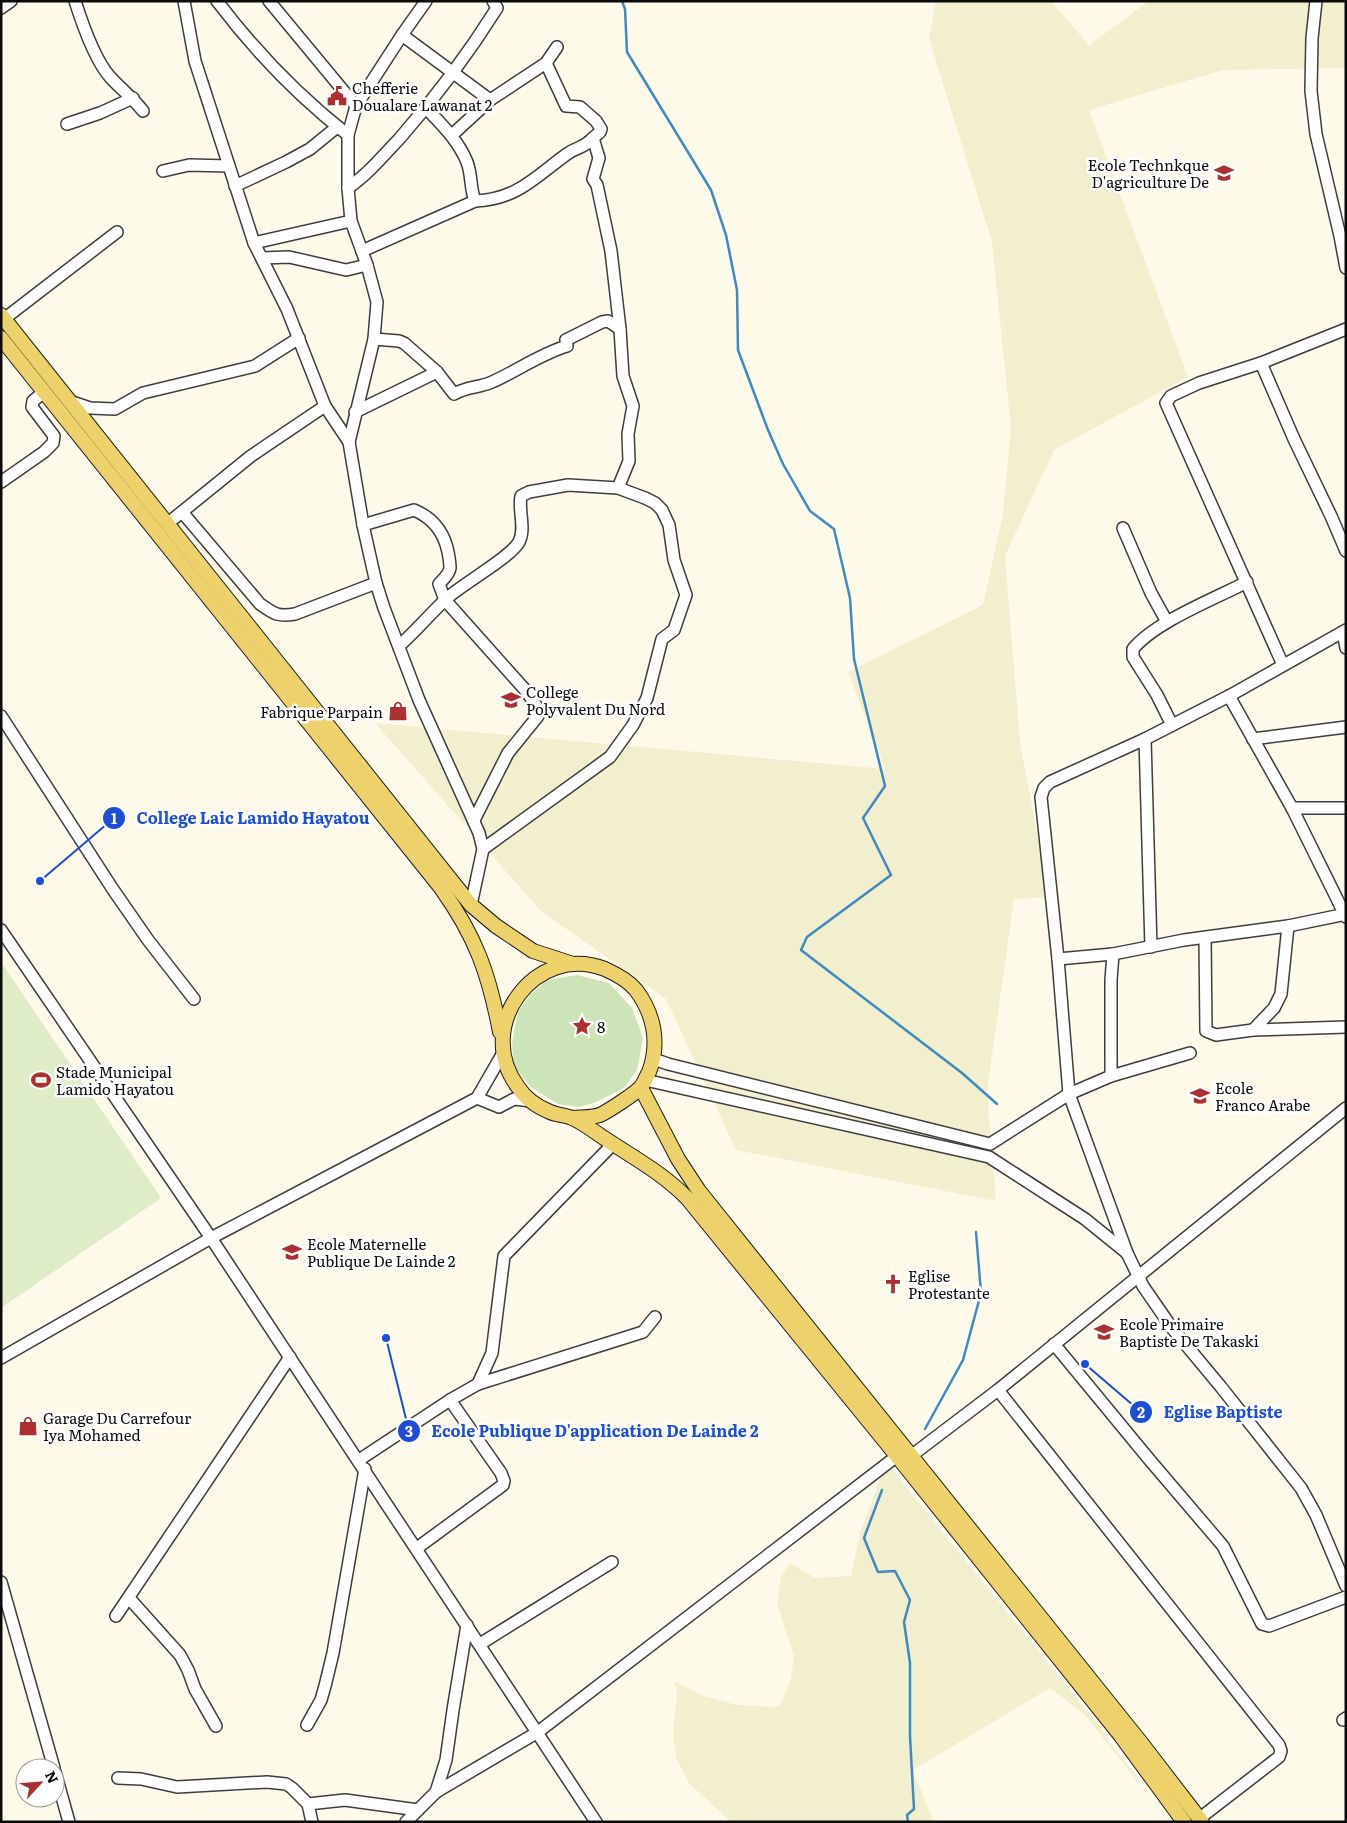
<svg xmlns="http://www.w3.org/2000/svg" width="1347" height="1823" viewBox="0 0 1347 1823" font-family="Literata,serif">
<rect width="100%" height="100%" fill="#fdfaea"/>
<!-- farmland -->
<g fill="#f1efcd">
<polygon points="936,1 1051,1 1089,45 1149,1 1346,1 1346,68 1223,70 1089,110 1188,377 1054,450 1005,556 1020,742 1049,897 1014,899 987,1090 996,1201 736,1150 666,999 541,911 375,723 885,769 848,672 983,605 1003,514 1011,428 992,242 929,39"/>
<polygon points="886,1462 1101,1728 1115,1750 1135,1773 1143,1788 1084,1714 1050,1688 913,1770 934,1822 731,1822 689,1783 676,1758 673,1732 677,1694 674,1681 703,1696 737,1705 779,1707 791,1678 794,1656 777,1604 781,1576 790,1563 815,1578 851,1576 860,1533"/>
</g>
<!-- green -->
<polygon fill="#cde4b8" points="577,975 609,983 632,1008 643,1038 637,1070 624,1088 594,1103 579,1107 558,1104 531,1087 514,1067 512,1043 518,1012 531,994 547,980"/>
<!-- pitch -->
<polygon fill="#deecc8" points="1,962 161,1198 1,1308"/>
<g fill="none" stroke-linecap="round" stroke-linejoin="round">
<!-- stream -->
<g stroke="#4189c1" stroke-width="2.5">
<polyline points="622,1 625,9 627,52 711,190 726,235 737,290 738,350 768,430 783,464 810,511 834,529 850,598 854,659 885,786 863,818 891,875 807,937 801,950 962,1073 997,1104"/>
<polyline points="925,1429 963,1360 981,1293 976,1232"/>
<polyline points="882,1490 864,1538 878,1572 895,1571 910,1600 904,1622 910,1663 910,1736 914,1809 907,1815 908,1822"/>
</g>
<defs>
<g id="minor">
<path d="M75,1C82,23 95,60 110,77C121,89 133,98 143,111"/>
<polyline points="184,1 195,61 254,243 287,309 325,406 349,442 363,525 376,583 384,608 419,700 479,833 483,849 471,905"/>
<path d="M217,1C255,51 298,96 348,135"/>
<polyline points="269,1 356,106"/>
<polyline points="1316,1 1312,38 1311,91 1316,134 1340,236 1346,268"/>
<polyline points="1,8 11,1"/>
<polyline points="402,35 490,100"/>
<polyline points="546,63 566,106 580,107 596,121 601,129 600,132 593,138 599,158 593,179 597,185 611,251 620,329 623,376 633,406 628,434 629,461 618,488"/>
<path d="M426,108C442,125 458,140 467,162C472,175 470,189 475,201"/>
<polyline points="67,124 100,113 133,98"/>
<polyline points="452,135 490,100 546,63 557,47"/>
<polyline points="163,171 189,165 229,166"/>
<polyline points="235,186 286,162 310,149 337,127"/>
<path d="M348,188C368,174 383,156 400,138C436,97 468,54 497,8L493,1"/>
<polyline points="254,243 351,221"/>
<path d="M362,251L475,201C518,199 535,177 567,154C578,146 583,149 593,138"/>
<polyline points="262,258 289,257 346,270 367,265"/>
<polyline points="4,319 117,232"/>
<path d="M374,339L399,341L404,343L437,372L454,394C468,386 479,388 492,382C517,371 540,354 567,346L566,340L602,322L608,321L620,329"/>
<polyline points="1261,363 1294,439 1331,516 1346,551"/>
<polyline points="69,401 90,408 115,409 143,393 255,366 299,338"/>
<polyline points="355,412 437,372"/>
<polyline points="349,442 374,339 377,302 367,265 351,221 348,188 348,135 356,106 402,35 426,1"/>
<polyline points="1,482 44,452 53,443 54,436 32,407 33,401 45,391"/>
<path d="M182,512L260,604C274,614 278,617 295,614L376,583"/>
<polyline points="167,524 251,456 325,406"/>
<path d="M363,525L414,510C433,518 444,532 448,552C449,557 450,563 450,568C449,575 443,579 439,584L445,600L527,692L537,707L538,716L508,753L474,820"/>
<polyline points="1123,528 1151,593 1167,622"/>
<polyline points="1346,630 1229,696 1145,739 1050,782 1044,788 1041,797 1058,959 1069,1094 1127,1253 1143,1286 1172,1328 1221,1387 1301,1488 1316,1515 1346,1586"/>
<polyline points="1343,632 1346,648"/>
<path d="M399,646C416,631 430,614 446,599C462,584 510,558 519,542C526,528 518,511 521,496L529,492L568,485L618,488L645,498L655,503L662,510L669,525L674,560L686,595L674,630L662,639L647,698L633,725L610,757L483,849"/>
<polyline points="1283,665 1166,403 1171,396 1199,383 1261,363 1346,329"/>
<polyline points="1229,696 1292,808 1346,917"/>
<polyline points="1,716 112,888 148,940 194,999"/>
<path d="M1172,725L1157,695L1133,657V649C1155,622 1214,599 1247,582"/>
<polyline points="1145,739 1151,947"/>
<polyline points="1253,739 1346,727"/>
<polyline points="1292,808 1346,808"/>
<polyline points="1,930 211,1238 596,1822"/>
<polyline points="1205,938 1206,1031 1216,1035 1253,1030 1346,1027"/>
<polyline points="1058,959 1113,954"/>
<polyline points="1253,1030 1274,1008 1281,994 1288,926"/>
<polyline points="654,1059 668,1064 990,1144 1069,1094 1111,1076 1190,1053"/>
<polyline points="1111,1076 1111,980 1113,954 1184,940 1288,926 1346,914"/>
<polyline points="645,1080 989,1157 1085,1219 1127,1253"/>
<polyline points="477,1098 499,1107 514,1099 531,1101"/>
<polyline points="1054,1344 1148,1458 1223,1546 1262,1624 1269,1626 1346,1597"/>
<polyline points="1,1358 211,1238 477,1098 503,1053"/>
<polyline points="478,1384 643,1332 655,1317"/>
<polyline points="998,1390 1279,1745 1281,1751 1279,1757 1200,1818"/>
<polyline points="911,1456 998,1390 1346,1108"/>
<polyline points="359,1460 450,1400 478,1384 492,1353 504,1256 613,1144"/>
<polyline points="417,1548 503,1485 504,1481 501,1473 450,1400"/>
<polyline points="1,1582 54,1768"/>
<polyline points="129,1598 180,1655 188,1670 195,1689 216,1726"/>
<polyline points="116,1616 290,1357"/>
<polyline points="480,1644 612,1562"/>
<polyline points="1343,1720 1346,1718"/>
<polyline points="307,1725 321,1700 325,1686 333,1653 365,1469"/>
<polyline points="55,1772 69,1822"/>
<polyline points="118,1778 141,1779 177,1787 267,1782 286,1784 292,1788 308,1804 312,1822"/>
<polyline points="436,1792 538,1732 897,1456"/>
<polyline points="308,1804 345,1800 418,1810"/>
<polyline points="406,1822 436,1792 446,1760 453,1710 467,1625"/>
</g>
<g id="major">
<polyline points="1,315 471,905 496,926 533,951 573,964"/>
<path d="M1,338L441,888C476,937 489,974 500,1032"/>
<polyline points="641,1088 678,1159 699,1191 1142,1744 1202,1822"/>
<path d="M573,1118C581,1117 595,1118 602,1114C611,1109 633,1095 640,1088C644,1084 646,1077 649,1072C660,1043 654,1014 636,990C628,980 616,974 605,969C535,942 473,1027 518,1087C525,1098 538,1107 550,1112C557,1115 565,1115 572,1118C584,1123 596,1133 607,1140C636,1159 662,1173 687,1198L897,1456L1121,1736L1184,1822"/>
</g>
</defs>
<!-- minor casing -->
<use href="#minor" stroke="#3e3e3e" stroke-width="14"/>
<!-- major casing -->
<use href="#major" stroke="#1c1c1c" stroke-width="16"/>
<!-- minor -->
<use href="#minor" stroke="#fff" stroke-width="11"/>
<!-- major -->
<use href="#major" stroke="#edd26b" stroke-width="14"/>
</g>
<!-- icons -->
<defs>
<symbol id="civic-bare" viewBox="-9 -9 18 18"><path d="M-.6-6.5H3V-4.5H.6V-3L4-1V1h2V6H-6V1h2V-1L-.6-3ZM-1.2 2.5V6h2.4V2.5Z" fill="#ae2f31" stroke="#fff" stroke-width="2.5" paint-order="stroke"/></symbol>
<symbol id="university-bare" viewBox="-9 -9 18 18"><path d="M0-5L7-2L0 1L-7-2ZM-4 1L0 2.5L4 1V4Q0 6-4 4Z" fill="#ae2f31" stroke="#fff" stroke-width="2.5" paint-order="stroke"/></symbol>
<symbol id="school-bare" viewBox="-9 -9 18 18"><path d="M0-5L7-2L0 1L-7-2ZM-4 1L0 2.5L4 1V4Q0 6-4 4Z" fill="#ae2f31" stroke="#fff" stroke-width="2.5" paint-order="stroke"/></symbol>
<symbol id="shop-bare" viewBox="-9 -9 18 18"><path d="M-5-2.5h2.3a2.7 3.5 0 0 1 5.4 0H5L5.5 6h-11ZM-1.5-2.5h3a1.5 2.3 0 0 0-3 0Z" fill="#ae2f31" stroke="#fff" stroke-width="2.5" paint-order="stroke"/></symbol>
<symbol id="sight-bare" viewBox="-9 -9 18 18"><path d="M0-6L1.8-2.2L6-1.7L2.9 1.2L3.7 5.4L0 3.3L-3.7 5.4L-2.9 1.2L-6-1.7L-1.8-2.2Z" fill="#ae2f31" stroke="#fff" stroke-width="2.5" paint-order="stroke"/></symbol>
<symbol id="stadium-bare" viewBox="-9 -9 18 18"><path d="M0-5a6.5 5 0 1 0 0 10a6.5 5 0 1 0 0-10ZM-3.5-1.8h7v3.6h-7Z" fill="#ae2f31" stroke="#fff" stroke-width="2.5" paint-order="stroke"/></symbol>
<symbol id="church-bare" viewBox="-9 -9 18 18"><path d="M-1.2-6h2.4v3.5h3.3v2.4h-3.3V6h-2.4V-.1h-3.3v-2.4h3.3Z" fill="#ae2f31" stroke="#fff" stroke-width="2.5" paint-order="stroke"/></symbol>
</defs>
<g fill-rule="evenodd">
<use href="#civic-bare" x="323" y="82" width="28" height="28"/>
<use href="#university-bare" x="1210" y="159" width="28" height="28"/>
<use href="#school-bare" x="497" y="686" width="28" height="28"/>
<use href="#shop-bare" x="384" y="697" width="28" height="28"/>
<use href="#sight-bare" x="568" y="1012" width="28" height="28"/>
<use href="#stadium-bare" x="27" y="1066" width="28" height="28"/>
<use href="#school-bare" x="1186" y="1082" width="28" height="28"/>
<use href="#school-bare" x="278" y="1238" width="28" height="28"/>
<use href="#church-bare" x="879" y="1270" width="28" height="28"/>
<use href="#school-bare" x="1090" y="1318" width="28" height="28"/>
<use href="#shop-bare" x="14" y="1412" width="28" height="28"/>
</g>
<g text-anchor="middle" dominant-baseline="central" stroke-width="5" stroke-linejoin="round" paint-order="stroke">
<!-- poi labels -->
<g font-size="15" fill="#0b0b0b" stroke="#fff" text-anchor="start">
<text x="352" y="87">Chefferie<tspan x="352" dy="17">Doualare Lawanat 2</tspan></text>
<text x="1209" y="164" text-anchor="end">Ecole Technkque<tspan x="1209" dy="17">D'agriculture De</tspan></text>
<text x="526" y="691">College<tspan x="526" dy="17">Polyvalent Du Nord</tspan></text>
<text x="383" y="711" text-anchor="end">Fabrique Parpain</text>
<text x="597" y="1026">8</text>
<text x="56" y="1071">Stade Municipal<tspan x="56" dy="17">Lamido Hayatou</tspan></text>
<text x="1215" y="1087">Ecole<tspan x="1215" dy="17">Franco Arabe</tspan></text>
<text x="307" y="1243">Ecole Maternelle<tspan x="307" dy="17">Publique De Lainde 2</tspan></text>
<text x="908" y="1275">Eglise<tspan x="908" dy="17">Protestante</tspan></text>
<text x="1119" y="1323">Ecole Primaire<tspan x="1119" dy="17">Baptiste De Takaski</tspan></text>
<text x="43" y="1417">Garage Du Carrefour<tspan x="43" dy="17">Iya Mohamed</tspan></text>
</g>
</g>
<!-- callouts -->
<path fill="none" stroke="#1d4ed8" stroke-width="2" d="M40 881L114 818M1085 1364L1141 1412M386 1338L409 1431"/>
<g fill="#1d4ed8" stroke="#fff" stroke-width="2">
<circle cx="40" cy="881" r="5"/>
<circle cx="1085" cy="1364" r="5"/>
<circle cx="386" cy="1338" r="5"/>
<circle cx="114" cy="818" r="12"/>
<circle cx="1141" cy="1412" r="12"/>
<circle cx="409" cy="1431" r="12"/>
</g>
<g font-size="15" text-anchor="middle" font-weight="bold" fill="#fff">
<text x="114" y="824">1</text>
<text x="1141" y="1418">2</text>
<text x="409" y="1437">3</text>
</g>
<g font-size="16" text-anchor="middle" font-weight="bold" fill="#1d4ed8" stroke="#fff" stroke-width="5" stroke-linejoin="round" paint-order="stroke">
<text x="253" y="824">College Laic Lamido Hayatou</text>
<text x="1223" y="1418">Eglise Baptiste</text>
<text x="595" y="1437">Ecole Publique D'application De Lainde 2</text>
</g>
<!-- border -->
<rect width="1347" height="1823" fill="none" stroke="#0b0b0b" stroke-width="5"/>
<!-- north arrow -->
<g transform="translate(40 1783) rotate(64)"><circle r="24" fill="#ffffff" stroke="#9d9d9d"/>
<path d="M0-4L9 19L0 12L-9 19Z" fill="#ae2f31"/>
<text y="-8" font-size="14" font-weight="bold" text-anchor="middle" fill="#0b0b0b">N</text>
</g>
</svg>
